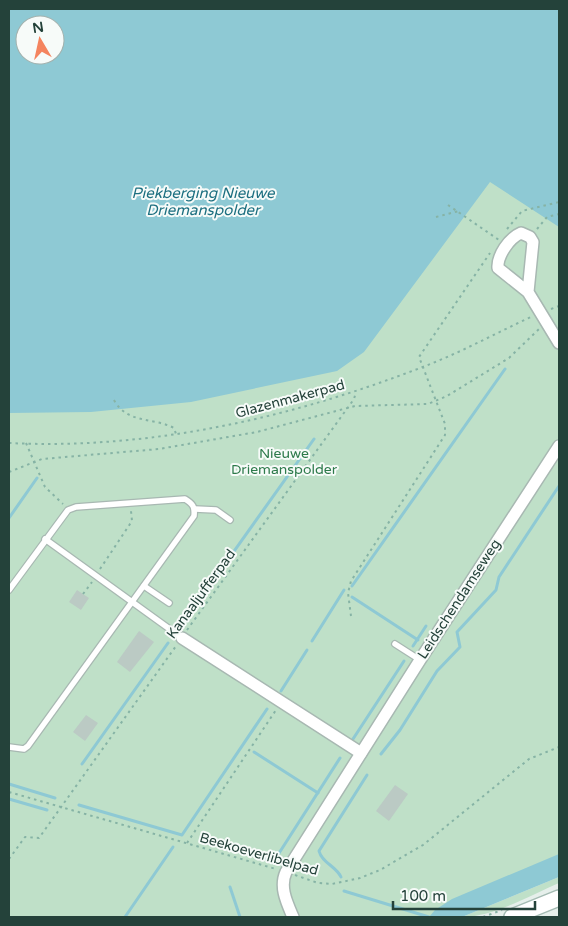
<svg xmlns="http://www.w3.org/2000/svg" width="568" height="926" viewBox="0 0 568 926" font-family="'Varela Round',sans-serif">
<rect width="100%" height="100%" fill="#e6efeb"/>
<!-- green -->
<g fill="#bfe0c8" fill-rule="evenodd">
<path d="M9,9H559V868L438,917H9ZM25,25H55V55H25Z"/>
<path d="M559,877V883C531,895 493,917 462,917Z"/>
</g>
<!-- water -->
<g fill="#8ec9d4" fill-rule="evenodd">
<path d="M9,9H559V227L490,182L364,352L337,371L191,402L91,412L9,413ZM25,25H55V55H25Z"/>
<polygon points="559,854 559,877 462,917 429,917 435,910 452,899"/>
</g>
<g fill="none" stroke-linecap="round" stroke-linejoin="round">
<!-- stream -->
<g stroke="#8ec9d4" stroke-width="3">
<polyline points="9,518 37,478"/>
<polyline points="352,586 505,369"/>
<polyline points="352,597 418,640"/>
<polyline points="180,627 314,439"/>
<polyline points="312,641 344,590"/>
<polyline points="413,646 426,626"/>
<polyline points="281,691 307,650"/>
<polyline points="353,739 404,661"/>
<polyline points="254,752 318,793"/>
<polyline points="381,754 400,730 437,671 460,647 457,632 496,590 499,577 559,486"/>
<polyline points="82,764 168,643"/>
<polyline points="9,784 55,798"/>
<polyline points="9,799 47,810"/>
<polyline points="79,805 182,835 267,709"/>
<polyline points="201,841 274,861 340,758"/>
<path d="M341,877C336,866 322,863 319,851L367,775"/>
<polyline points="230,887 240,917"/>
<polyline points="344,891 429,917"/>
<polyline points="125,917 173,847"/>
</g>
</g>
<!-- building -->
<g fill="#bbcac4">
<polygon points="77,590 89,598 81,610 69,602"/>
<polygon points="139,631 154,642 130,672 117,662"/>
<polygon points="86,715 98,723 85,741 73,732"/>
<polygon points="395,785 408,794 389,821 376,811"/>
</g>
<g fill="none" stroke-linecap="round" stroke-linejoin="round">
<defs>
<g id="lane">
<polyline points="195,509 216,510 230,520"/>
<polyline points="45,539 182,638"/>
<polyline points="144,586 169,603"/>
<path d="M9,590L68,510L76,507L185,499C193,504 195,507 194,516L28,746L24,749L9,747"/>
<polyline points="395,644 420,660"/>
</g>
<g id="street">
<path d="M528,292L533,242L530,237L521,233C509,238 497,256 498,268L528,292L559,343"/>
<polyline points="182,638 361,753"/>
<path d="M293,917C287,903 279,887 286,872L420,660L559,446"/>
</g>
<polyline id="secondary" points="512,917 559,898"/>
</defs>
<!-- lane casing -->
<use href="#lane" stroke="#a8b8b2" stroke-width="8"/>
<!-- street casing -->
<use href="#street" stroke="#a8b8b2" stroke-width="14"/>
<!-- secondary casing -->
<use href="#secondary" stroke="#a4bbb3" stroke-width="18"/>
<!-- path -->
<g stroke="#86b3a5" stroke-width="2" stroke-dasharray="2.5 4" stroke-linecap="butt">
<polyline points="448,205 499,240"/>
<polyline points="436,217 459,211"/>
<polyline points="507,229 522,211 559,202"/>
<polyline points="537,229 547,217 559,214"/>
<polyline points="551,309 559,306"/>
<path d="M114,400C127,424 153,417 174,428L176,434"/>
<path d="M9,443C149,450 290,418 420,368C458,354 494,334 531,317"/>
<polyline points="26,443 45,487 63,504"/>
<polyline points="9,472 42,459 159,449 257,432 355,406 428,404 447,396 509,358 539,329"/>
<polyline points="100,569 132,521 131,511"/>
<polyline points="83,594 92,582"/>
<polyline points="351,616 348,593 351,581 445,435 445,424 419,357 490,253"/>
<polyline points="187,630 354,399 356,392"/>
<polyline points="9,792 276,869"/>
<polyline points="187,843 276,710"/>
<polyline points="9,859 25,837 39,838 176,646"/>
<polyline points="295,875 318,883 332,884 360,878 380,870 423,845 529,759 559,747"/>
<polyline points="483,917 502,910"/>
</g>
<!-- lane -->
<use href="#lane" stroke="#fff" stroke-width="5.5"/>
<!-- street -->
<use href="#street" stroke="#fff" stroke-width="11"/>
<!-- secondary -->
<use href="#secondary" stroke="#fff" stroke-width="15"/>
</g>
<g text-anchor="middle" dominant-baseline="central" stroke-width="4" stroke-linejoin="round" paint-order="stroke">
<!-- street labels -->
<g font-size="14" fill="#24423a" stroke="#f7fbf9">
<text transform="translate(290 399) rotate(-15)">Glazenmakerpad</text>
<text transform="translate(201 594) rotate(-54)">Kanaaljufferpad</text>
<text transform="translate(459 599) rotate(-57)">Leidschendamseweg</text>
<text transform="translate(259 854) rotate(16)">Beekoeverlibelpad</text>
</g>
<!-- park labels -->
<g font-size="14" fill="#2d7a4b" stroke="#f7fbf9">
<text x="284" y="453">Nieuwe<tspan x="284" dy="16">Driemanspolder</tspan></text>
</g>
<!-- water labels -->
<g font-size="15" font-style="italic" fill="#1c6f80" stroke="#f7fbf9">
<text x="203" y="193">Piekberging Nieuwe<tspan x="203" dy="17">Driemanspolder</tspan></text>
</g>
</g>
<!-- border -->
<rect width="568" height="926" fill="none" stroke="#24423a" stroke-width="20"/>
<!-- north arrow -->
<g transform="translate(40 40) rotate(351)"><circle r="24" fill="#f7fbf9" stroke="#a3b1ad"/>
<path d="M0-4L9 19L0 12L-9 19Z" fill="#f4845f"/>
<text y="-8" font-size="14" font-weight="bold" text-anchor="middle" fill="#24423a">N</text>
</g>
<!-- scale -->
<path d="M393 901v8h142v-8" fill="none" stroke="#24423a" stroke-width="2.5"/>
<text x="400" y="901" font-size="15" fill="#24423a" stroke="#f7fbf9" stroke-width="4" paint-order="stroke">100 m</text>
</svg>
